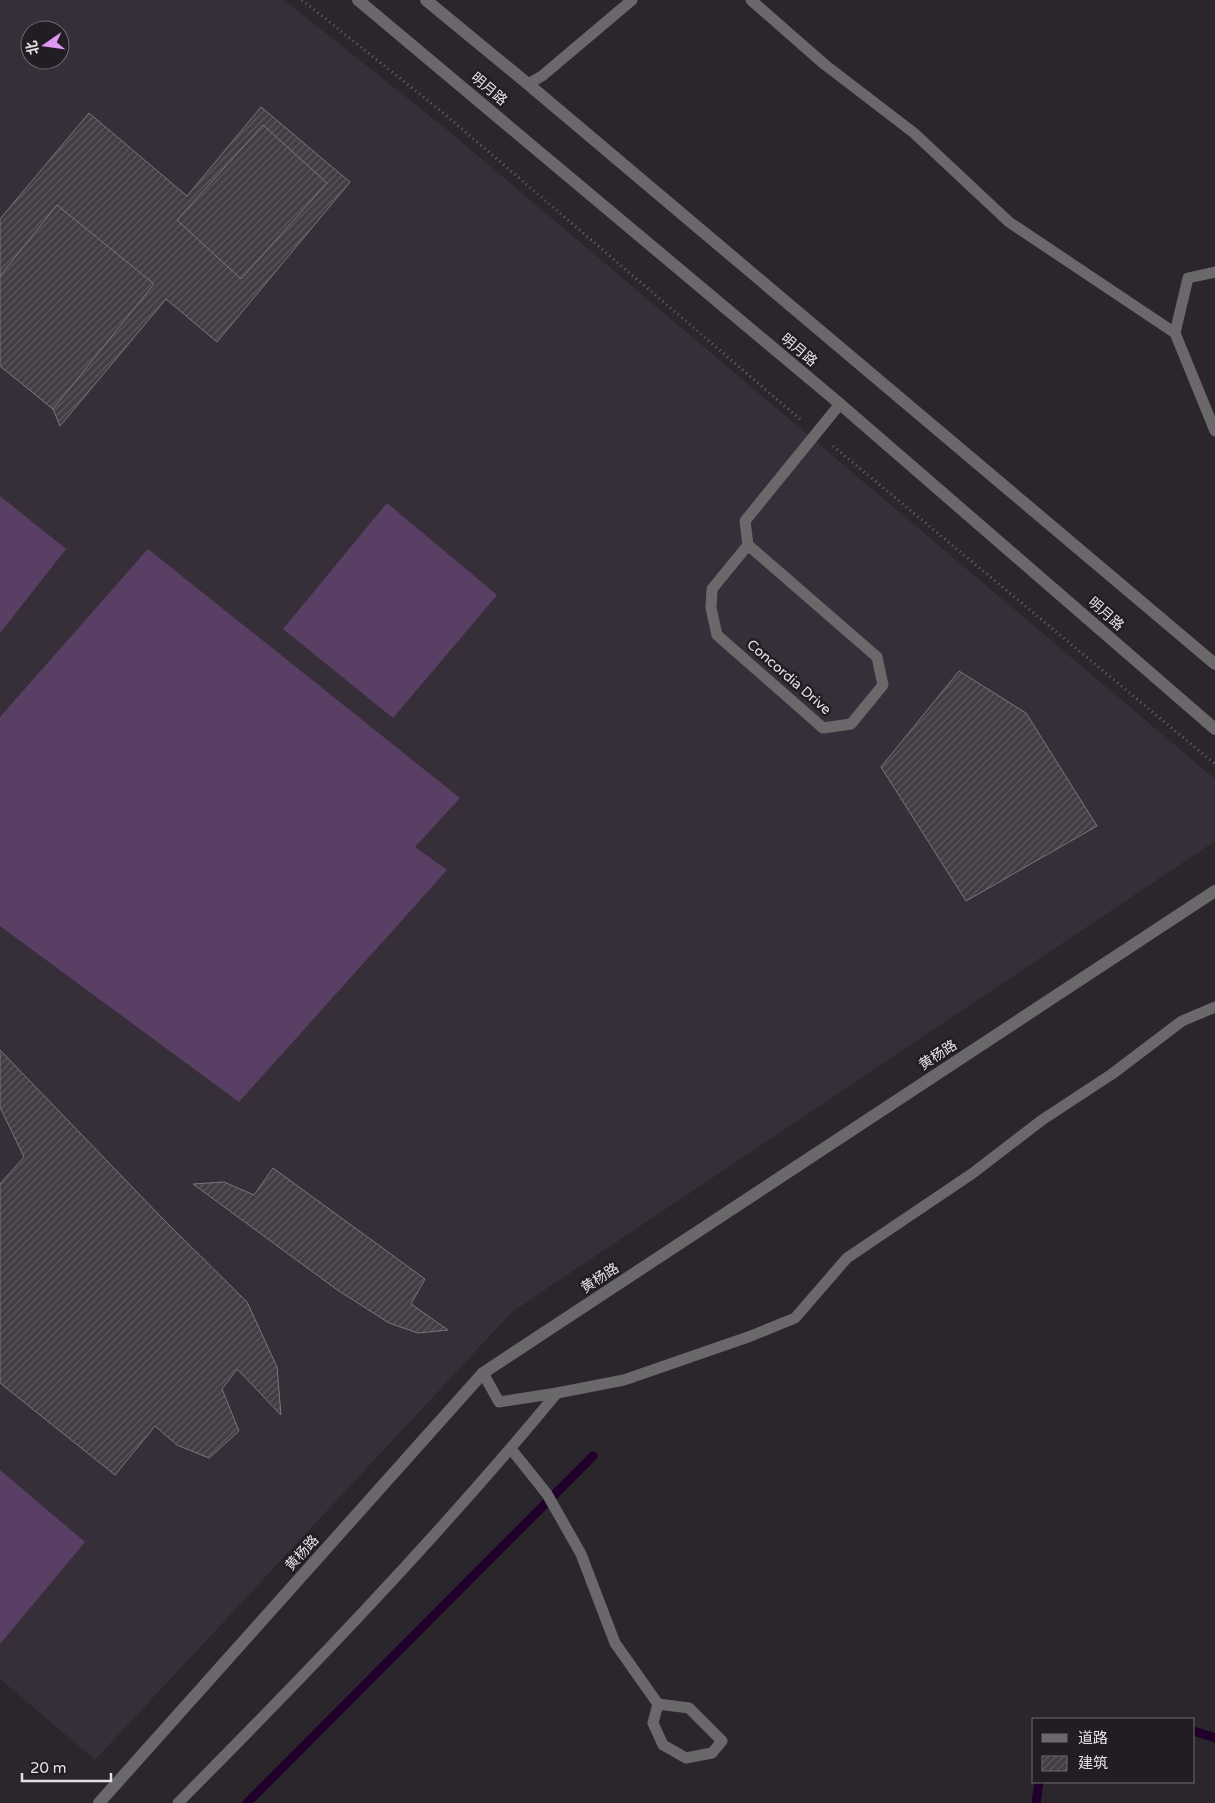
<svg xmlns="http://www.w3.org/2000/svg" width="1215" height="1803" viewBox="0 0 1215 1803" font-family="'Varela Round','Noto Sans SC',sans-serif">
<defs>
<pattern id="building-hatch" width="6" height="6" patternUnits="userSpaceOnUse" patternTransform="scale(1.25)"><rect width="6" height="6" fill="#413d43"/><path d="M-1 1l2-2M0 6l6-6M5 7l2-2" fill="none" stroke="#5c595e"/></pattern>
</defs>
<rect width="100%" height="100%" fill="#2a262c"/>
<!-- built -->
<path fill="#362f39" fill-rule="evenodd" d="M0,0H284L445,128L1215,779V841L512,1312L95,1760L0,1679ZM30,30H60V60H30Z"/>
<!-- garden -->
<g fill="#5a3f64">
<polygon points="0,496 66,549 0,633"/>
<polygon points="387,503 497,595 393,718 283,629"/>
<polygon points="148,549 460,798 415,847 447,870 239,1102 0,926 0,717"/>
<polygon points="0,1470 85,1542 0,1644"/>
</g>
<g fill="none" stroke-linecap="round" stroke-linejoin="round">
<!-- stream -->
<g stroke="#20002a" stroke-width="9">
<polyline points="1194,1731 1215,1738"/>
<polyline points="247,1803 593,1456"/>
<polyline points="1036,1803 1039,1782"/>
</g>
</g>
<!-- building -->
<g fill="url(#building-hatch)" stroke="#7a757c">
<polygon points="261,107 350,182 217,342 166,299 60,426 53,409 0,365 0,219 89,113 187,196"/>
<polygon points="263,125 327,183 241,279 177,220"/>
<polygon points="57,205 154,284 53,409 0,366 0,276"/>
<polygon points="959,671 1026,713 1097,826 966,901 881,767"/>
<polygon points="0,1050 165,1221 247,1302 277,1367 281,1415 237,1369 222,1389 239,1431 209,1458 177,1445 155,1426 115,1475 0,1383 0,1184 24,1157 0,1107"/>
<polygon points="273,1168 425,1279 411,1304 448,1330 418,1333 389,1323 336,1289 193,1184 224,1182 254,1195"/>
</g>
<g fill="none" stroke-linecap="round" stroke-linejoin="round">
<!-- path -->
<g stroke="#68646a" stroke-width="3" stroke-dasharray="1 4" stroke-linecap="butt">
<polyline points="302,0 441,111 801,420"/>
<polyline points="833,446 1215,764"/>
</g>
<!-- service -->
<g stroke="#6b686b" stroke-width="11">
<polyline points="751,0 824,64 914,133 1009,222 1175,333 1215,431"/>
<polyline points="528,84 542,76 632,0"/>
<polyline points="1175,333 1188,278 1215,272"/>
<polyline points="748,545 712,589 711,608 717,635 823,728 851,724 883,685 877,657 748,545 745,521 840,404"/>
<polyline points="483,1373 499,1402 557,1393 624,1380 751,1336 795,1318 847,1258 973,1173 1042,1120 1112,1074 1182,1021 1215,1007"/>
<polyline points="511,1449 547,1494 581,1554 615,1643 658,1704 653,1723 663,1745 686,1758 712,1753 722,1741 689,1708 658,1704"/>
<path d="M178,1803C309,1671 438,1537 557,1393"/>
</g>
<!-- tertiary -->
<g stroke="#6b686b" stroke-width="12">
<polyline points="358,0 840,404 1215,729"/>
<polyline points="426,0 528,84 1215,664"/>
<polyline points="99,1803 483,1373 1215,891"/>
</g>
</g>
<g text-anchor="middle" dominant-baseline="central" stroke-width="5" stroke-linejoin="round" paint-order="stroke">
<!-- street labels -->
<g font-size="14" fill="#e4e1e5" stroke="#211d22">
<text transform="translate(489 89) rotate(40)">明月路</text>
<text transform="translate(799 350) rotate(40)">明月路</text>
<text transform="translate(1106 614) rotate(41)">明月路</text>
<text transform="translate(789 677) rotate(41)">Concordia Drive</text>
<text transform="translate(938 1055) rotate(-33)">黄杨路</text>
<text transform="translate(600 1278) rotate(-33)">黄杨路</text>
<text transform="translate(302 1553) rotate(-48)">黄杨路</text>
</g>
</g>
<!-- legend -->
<rect x="1032" y="1718" width="162" height="65" fill="#211d22" stroke="#6f6b70"/>
<rect x="1042" y="1734" width="25" height="8" fill="#6b686b" stroke="#6f6b70"/>
<text x="1078" y="1743" font-size="15" fill="#e4e1e5">道路</text>
<rect x="1042" y="1756" width="25" height="15" fill="url(#building-hatch)" stroke="#6f6b70"/>
<text x="1078" y="1768" font-size="15" fill="#e4e1e5">建筑</text>
<!-- north arrow -->
<g transform="translate(45 45) rotate(257)"><circle r="24" fill="#211d22" stroke="#6f6b70"/>
<path d="M0-4L9 19L0 12L-9 19Z" fill="#dd99f4"/>
<text y="-8" font-size="14" font-weight="bold" text-anchor="middle" fill="#e4e1e5">北</text>
</g>
<!-- scale -->
<path d="M22 1773v8h89v-8" fill="none" stroke="#e4e1e5" stroke-width="2.5"/>
<text x="30" y="1773" font-size="15" fill="#e4e1e5" stroke="#211d22" stroke-width="4" paint-order="stroke">20 m</text>
</svg>
